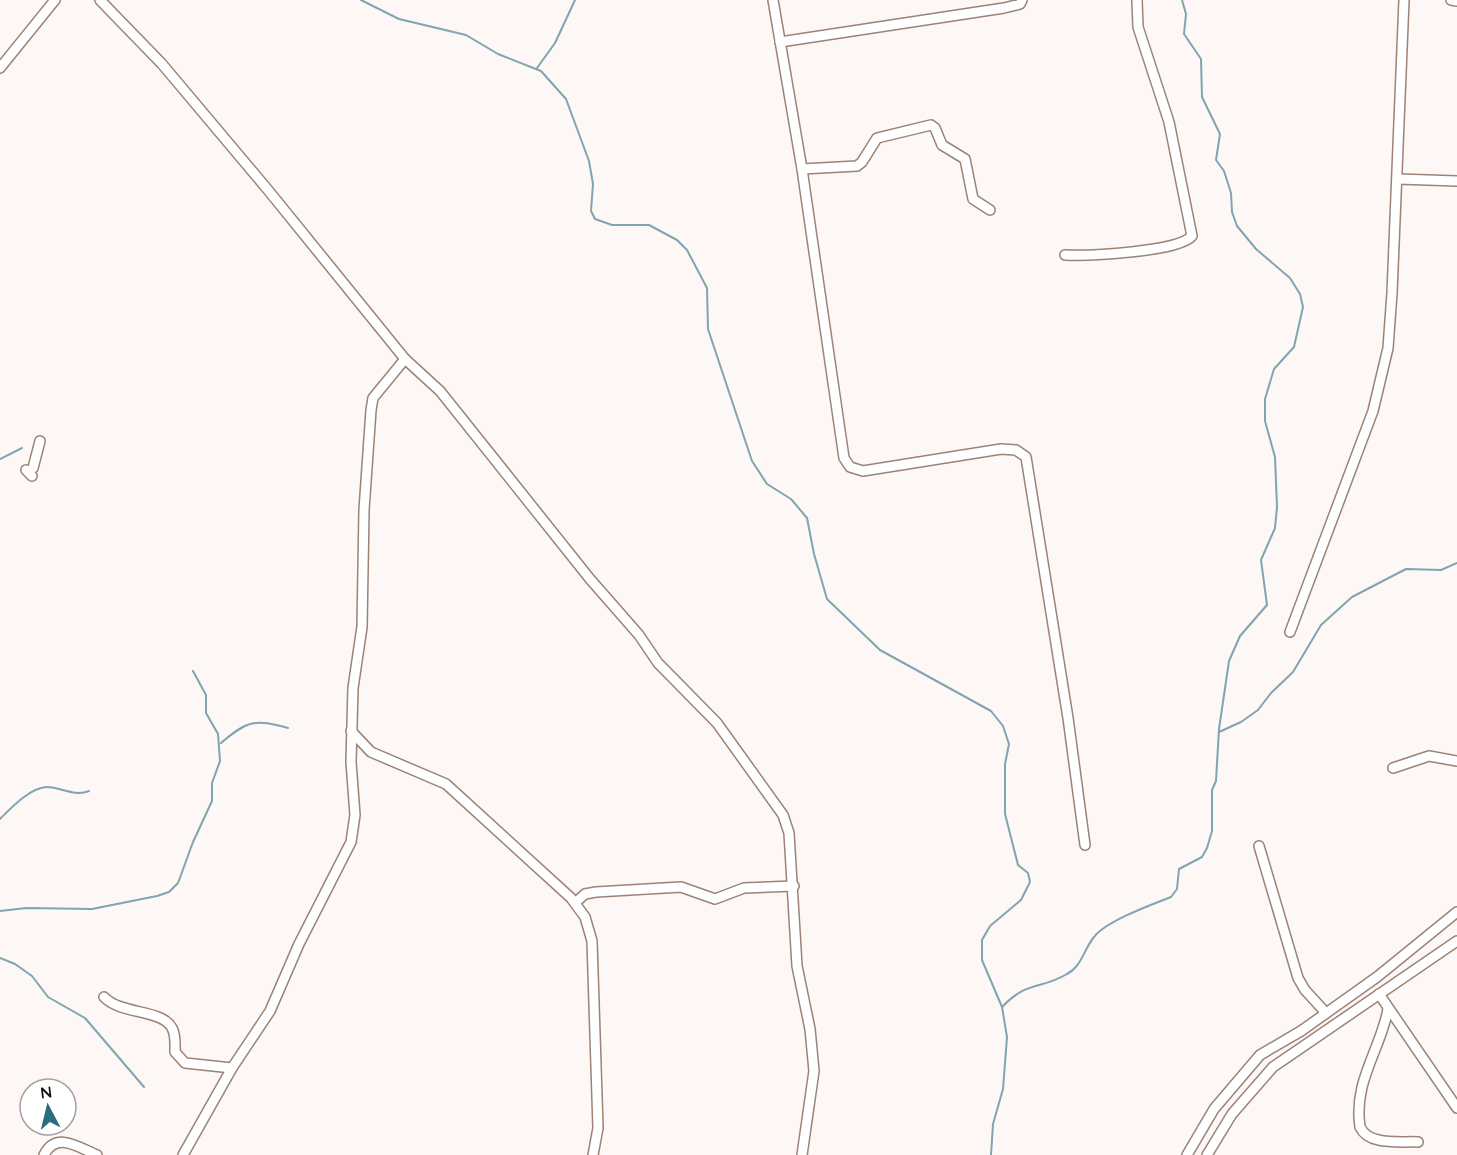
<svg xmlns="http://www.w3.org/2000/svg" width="1457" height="1155" viewBox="0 0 1457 1155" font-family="Quicksand,sans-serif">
<rect width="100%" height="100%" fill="#fdf8f5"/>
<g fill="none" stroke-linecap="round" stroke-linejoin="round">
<!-- stream -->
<g stroke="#80a4b2" stroke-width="2">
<polyline points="361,0 399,19 466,35 498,54 541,71 566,99 589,161 593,184 591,211 595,219 612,225 649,225 677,240 687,250 707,288 708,329 752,461 767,484 791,499 807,518 814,554 827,599 880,650 991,711 1003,726 1009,744 1005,764 1005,814 1018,865 1028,873 1030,882 1021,900 990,926 982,940 982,960 1002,1007 1007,1037 1003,1089 993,1124 991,1155"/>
<polyline points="537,68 555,43 575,0"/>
<polyline points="0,459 22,448"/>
<polyline points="1219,732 1241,722 1258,710 1271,693 1293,672 1321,625 1352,597 1406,569 1441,570 1457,563"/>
<path d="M221,743C248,720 255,719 288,728"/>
<path d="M0,819C11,808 31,787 47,787C61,787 74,797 89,791"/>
<polyline points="0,911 26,908 92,909 157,896 169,892 178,883 193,842 212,801 212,783 220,761 218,734 206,713 206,695 193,671"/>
<polyline points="0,958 15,964 32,976 48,997 85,1018 144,1087"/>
<path d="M1002,1007C1028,980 1040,990 1067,974C1082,966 1084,949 1094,937C1106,921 1153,904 1171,897L1177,889L1179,869L1202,857L1207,848L1212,831V790L1216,781L1219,729L1229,661L1240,636L1267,605L1261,560L1275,528L1277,507L1275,457L1265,421V399L1274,369L1294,347L1303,307L1300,294L1290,278L1256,249L1237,226L1232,212L1231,193L1224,171L1216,160L1220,134L1202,97L1201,59L1184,34L1186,14L1182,0"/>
</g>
<defs>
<g id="minor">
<polyline points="100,0 162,64 268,190 405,359 440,391 590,579 639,635 658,663 717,723 783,815 789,833 797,966 810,1029 814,1071 802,1155"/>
<polyline points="773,0 802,169 844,458 850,467 863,471 1001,449 1016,450 1026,457 1068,718 1085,845"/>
<polyline points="1451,0 1457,1"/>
<polyline points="780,42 1004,8 1020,4 1022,0"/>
<polyline points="0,68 55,0"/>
<polyline points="802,169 857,166 862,162 877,138 931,125 935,128 942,145 965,159 973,199 990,210"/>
<polyline points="1398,179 1457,181"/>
<path d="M1065,255C1088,256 1178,252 1192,236L1169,122L1138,27L1137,0"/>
<polyline points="33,468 40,441"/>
<polyline points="26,470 32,476"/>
<polyline points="1290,632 1373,411 1388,348 1392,293 1404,0"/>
<polyline points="351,731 371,752 446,784 571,898 585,917 592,941 598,1128 593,1155"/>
<polyline points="1393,768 1429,756 1457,761"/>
<polyline points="1259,846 1298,978 1305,990 1326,1013"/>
<polyline points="576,902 585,894 596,892 681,887 715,899 744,888 794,886"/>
<polyline points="1379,994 1457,1108"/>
<path d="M104,997C121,1015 162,1009 172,1028C176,1035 175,1044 175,1052L185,1063L232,1068"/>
<path d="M1388,1009C1381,1049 1353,1081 1360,1127C1369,1146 1399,1141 1418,1142"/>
<path d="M44,1155C56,1131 78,1147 97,1155"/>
<polyline points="183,1155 232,1068 270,1011 299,944 351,842 355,815 351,762 353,688 362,627 364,510 371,410 373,398 405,359"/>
<polyline points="1187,1155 1214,1109 1260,1055 1301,1031 1377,977 1457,912"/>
<polyline points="1207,1155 1232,1114 1273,1067 1457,941"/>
</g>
</defs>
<!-- minor casing -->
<use href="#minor" stroke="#9b8376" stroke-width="12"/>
<!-- minor -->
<use href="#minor" stroke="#fff" stroke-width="9"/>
</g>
<!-- north arrow -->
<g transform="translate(48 1107) rotate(353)"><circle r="28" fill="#ffffff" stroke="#a3a09e" stroke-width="1.5"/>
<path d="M0-4.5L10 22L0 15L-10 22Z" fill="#296e7d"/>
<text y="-9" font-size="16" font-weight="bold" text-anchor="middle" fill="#1a110c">N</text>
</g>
</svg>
